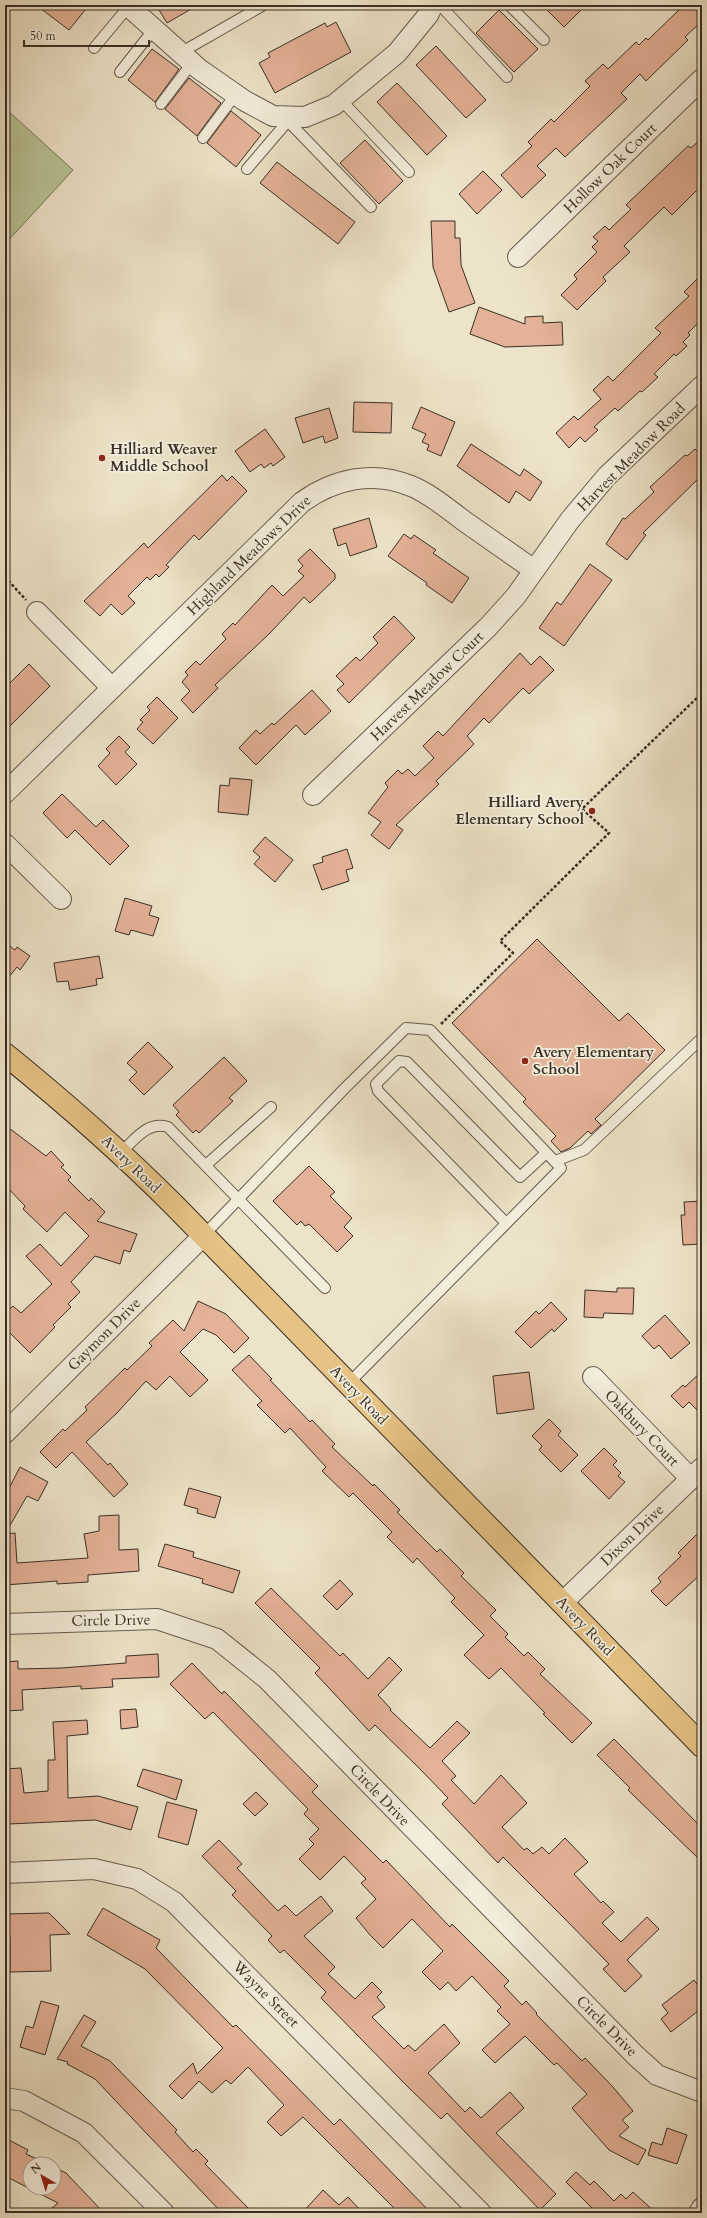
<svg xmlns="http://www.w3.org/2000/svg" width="707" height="2218" viewBox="0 0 707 2218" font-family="Cardo,serif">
<rect width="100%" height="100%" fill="#ede3c8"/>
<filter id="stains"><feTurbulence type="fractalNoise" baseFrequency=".005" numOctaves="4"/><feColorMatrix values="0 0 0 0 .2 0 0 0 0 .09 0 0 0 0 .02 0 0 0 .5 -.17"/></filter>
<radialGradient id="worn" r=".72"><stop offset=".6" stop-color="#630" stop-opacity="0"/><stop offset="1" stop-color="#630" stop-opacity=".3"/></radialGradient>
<!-- green -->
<polygon fill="#bac395" stroke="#7a795d" points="5,108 73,170 5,244"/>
<!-- building -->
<g fill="#e4b298" stroke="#392f25">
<polygon points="36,5 89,5 69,30"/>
<polygon points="156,5 198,5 167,23"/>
<polygon points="542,5 586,5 564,27"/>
<polygon points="684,5 702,5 702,21 685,37 688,40 646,81 640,74 621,93 627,99 565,157 556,148 537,166 546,175 522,198 501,175 532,146 528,142 551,119 554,122 590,86 585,81 603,64 608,69 636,42 639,45 646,38 648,40"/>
<polygon points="499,10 538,49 514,72 476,33"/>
<polygon points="336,22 351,52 275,93 259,63 270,57 268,53 325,23 327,27"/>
<polygon points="436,46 486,100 466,118 416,65"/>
<polygon points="152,49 179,69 155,102 128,80"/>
<polygon points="189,78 221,103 197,136 165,109"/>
<polygon points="397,83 447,136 427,155 377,102"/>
<polygon points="231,111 261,135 236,167 207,143"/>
<polygon points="702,138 702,185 672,215 664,207 624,246 630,252 603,277 606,281 577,310 561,295 577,279 574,275 597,252 592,247 598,241 593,237 605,226 609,230 631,209 626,205 688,146 691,148"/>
<polygon points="365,140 403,181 379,204 340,163"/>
<polygon points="277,162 355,222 338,244 260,183"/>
<polygon points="483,171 502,190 477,214 459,194"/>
<polygon points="431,221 455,221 455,238 460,238 461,265 475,303 449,312 433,267"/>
<polygon points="702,274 702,319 688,333 690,335 683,342 687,346 676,356 674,354 654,374 658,377 642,392 640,391 618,411 615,408 594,427 598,430 585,442 580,437 569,448 556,433 574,416 578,420 601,399 593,390 608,376 613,381 661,333 655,328 689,296 684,292"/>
<polygon points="479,307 525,324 525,317 543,316 543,323 562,322 563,345 505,347 470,334"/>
<polygon points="354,402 392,403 391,433 353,432"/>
<polygon points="421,407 455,422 441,456 427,450 429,445 422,442 426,434 412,428"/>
<polygon points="329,408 338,438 325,443 323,436 303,443 295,418"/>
<polygon points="265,429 285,457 273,466 271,463 264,468 261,464 250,472 235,451"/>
<polygon points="471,444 520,476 524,469 542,482 530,501 516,491 509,503 457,466"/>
<polygon points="695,449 702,456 702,475 643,533 646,535 627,560 606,544 623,518 625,519 654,492 650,487 685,455 687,456"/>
<polygon points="222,475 227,481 232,476 247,491 199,540 194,535 166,565 169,567 159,577 156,574 150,580 147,577 128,596 135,603 122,615 111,604 100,616 84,601 144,543 148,548"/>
<polygon points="369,518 377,547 350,556 346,543 338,546 333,529"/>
<polygon points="404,534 411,539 414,535 436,550 433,553 469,578 452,603 426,585 427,583 388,556"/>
<polygon points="310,549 335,574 335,579 310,603 304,597 269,634 215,685 218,688 193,713 181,700 190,691 182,682 188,675 185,672 196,661 200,665 226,639 222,634 233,623 235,625 272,585 283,596 304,576 298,571 303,566 298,560"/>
<polygon points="590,564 612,580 564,646 539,628 557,602 561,605"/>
<polygon points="394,616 415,638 349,703 337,690 344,684 336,676 356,657 360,661 378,643 373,637"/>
<polygon points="520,653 531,665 540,656 554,670 529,694 523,688 489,723 484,718 467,736 474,744 436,781 439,784 396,825 403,830 389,849 371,835 381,822 368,813 388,787 385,783 398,770 402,774 408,769 415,776 434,758 423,746 438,731 443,736"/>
<polygon points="29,664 50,686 5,731 5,688"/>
<polygon points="312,690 331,711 305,735 296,725 256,765 239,748 256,730 260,734 272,723 274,725"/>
<polygon points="157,697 178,718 153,744 137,729 143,722 140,720 150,710 147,707"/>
<polygon points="119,736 130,747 125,752 137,764 116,785 98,766 110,753 106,749"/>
<polygon points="230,778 252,780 248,815 218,812 220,785 229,786"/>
<polygon points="62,794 96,827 103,820 129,846 110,865 75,830 67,838 43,813"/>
<polygon points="265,837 293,860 275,882 254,864 260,857 253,851"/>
<polygon points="347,849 353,868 346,870 349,881 322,890 313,865 323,862 322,857"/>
<polygon points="125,898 152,906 149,915 159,918 153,936 131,930 129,935 115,931"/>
<polygon points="537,939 619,1021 628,1013 665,1050 595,1119 601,1125 591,1134 588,1131 570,1148 561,1152 551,1141 556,1136 523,1102 526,1099 452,1023"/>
<polygon points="5,942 15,950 17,947 30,956 20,970 17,967 5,982"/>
<polygon points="99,956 103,978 96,979 97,985 70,990 68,981 57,982 54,963"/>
<polygon points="148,1042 173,1067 144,1095 129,1080 137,1072 127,1063"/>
<polygon points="224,1057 247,1081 229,1098 233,1101 199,1133 196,1130 193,1133 176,1115 179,1112 173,1105"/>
<polygon points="5,1125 46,1156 51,1151 64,1165 61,1167 71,1177 68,1180 89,1201 91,1198 105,1212 97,1221 137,1234 130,1252 124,1250 120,1264 95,1256 71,1282 80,1292 68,1304 71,1307 53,1325 55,1327 30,1353 5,1328 5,1314 13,1306 21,1313 52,1284 26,1256 40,1244 61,1266 89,1236 65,1212 47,1232 23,1209 25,1206 5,1185"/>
<polygon points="309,1166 335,1192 330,1196 352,1218 344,1227 353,1236 337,1252 309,1224 305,1226 301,1221 297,1225 273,1201"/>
<polygon points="702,1201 702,1244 683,1245 681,1215 685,1215 684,1202"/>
<polygon points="617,1288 634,1288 633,1314 604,1313 603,1318 584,1317 585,1290 617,1292"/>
<polygon points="198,1301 226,1314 249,1338 234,1353 216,1335 203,1329 180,1352 208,1380 190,1397 170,1376 156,1390 146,1381 117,1413 86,1442 108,1465 110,1463 128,1484 114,1497 72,1452 56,1468 40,1452 63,1429 65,1431 87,1410 85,1407 125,1368 127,1370 152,1346 149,1343 173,1320 184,1331"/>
<polygon points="551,1302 567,1319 554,1332 552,1329 531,1348 515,1332 536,1311 539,1314"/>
<polygon points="665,1315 690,1343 671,1359 659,1345 654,1349 642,1336"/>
<polygon points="249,1355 272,1379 270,1380 310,1422 312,1420 335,1444 332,1447 373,1486 374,1484 400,1510 397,1512 437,1552 440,1549 464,1573 461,1576 496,1610 490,1616 508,1634 505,1637 524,1656 528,1652 545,1669 540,1674 592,1723 572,1743 543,1714 545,1713 501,1668 489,1679 464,1655 484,1635 451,1602 455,1598 417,1558 413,1563 387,1537 392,1532 353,1493 349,1497 322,1471 326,1467 290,1428 285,1433 257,1405 262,1401 232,1370"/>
<polygon points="702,1371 702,1415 689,1402 683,1408 671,1396 683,1385 685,1387"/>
<polygon points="529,1372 534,1409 497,1414 493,1376"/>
<polygon points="549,1419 561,1431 558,1435 578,1455 561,1472 539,1450 542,1446 532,1436"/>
<polygon points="604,1448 617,1461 613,1465 621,1473 618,1476 625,1482 609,1499 581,1471"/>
<polygon points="20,1467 48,1482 38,1501 27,1496 5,1534 15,1533 17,1563 88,1558 84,1534 99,1531 99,1516 119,1515 119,1550 138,1549 139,1571 88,1575 88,1582 57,1584 57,1581 5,1585 5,1496"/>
<polygon points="189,1488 221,1497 215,1518 197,1513 198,1509 184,1505"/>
<polygon points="702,1529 702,1573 666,1606 651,1591 661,1582 658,1578 681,1556 678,1553"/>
<polygon points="165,1544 194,1552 193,1557 240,1571 233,1593 202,1583 203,1579 158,1566"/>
<polygon points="340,1580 353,1594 337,1610 323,1596"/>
<polygon points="271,1588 340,1656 343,1653 368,1679 389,1657 402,1670 378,1695 391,1709 390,1710 430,1748 457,1721 470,1733 442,1761 456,1776 451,1780 474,1804 501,1775 527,1803 502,1827 524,1850 527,1848 533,1854 542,1847 549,1854 565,1838 588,1862 574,1874 601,1903 603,1901 614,1912 602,1923 621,1942 647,1917 659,1929 627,1960 642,1976 625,1992 603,1969 609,1964 565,1919 503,1857 498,1863 442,1804 448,1798 418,1767 375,1725 369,1731 315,1673 320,1668 255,1603"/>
<polygon points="158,1654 159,1677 112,1679 113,1687 81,1689 81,1686 22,1690 23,1710 5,1711 5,1662 18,1661 18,1669 62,1668 126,1663 126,1656"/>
<polygon points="192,1663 222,1694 224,1691 318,1786 312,1792 383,1863 386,1860 450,1927 452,1924 509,1981 504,1986 522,2005 526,2001 537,2013 536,2014 582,2061 585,2058 613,2087 633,2111 622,2120 629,2127 619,2136 646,2150 638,2165 609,2150 572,2108 587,2094 557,2063 554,2065 525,2036 495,2063 482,2050 510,2024 497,2011 501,2007 472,1976 456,1991 448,1982 440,1990 422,1972 443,1951 412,1919 383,1948 370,1935 356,1918 376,1899 361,1883 366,1879 344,1856 320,1880 299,1859 314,1844 309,1839 319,1829 304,1814 308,1809 213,1712 205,1719 170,1684"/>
<polygon points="136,1709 138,1727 121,1729 120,1710"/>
<polygon points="87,1720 88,1734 67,1736 68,1798 98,1796 138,1807 131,1830 95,1820 9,1824 5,1769 21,1768 24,1793 48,1791 48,1760 55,1760 53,1722"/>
<polygon points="614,1739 702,1828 702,1862 628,1790 630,1788 597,1755"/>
<polygon points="143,1769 182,1780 176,1800 137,1786"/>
<polygon points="256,1792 268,1804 255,1816 243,1804"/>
<polygon points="167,1802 197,1810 188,1845 158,1837"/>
<polygon points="219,1840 242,1864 237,1868 278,1911 285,1905 296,1916 321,1896 333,1911 304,1936 335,1967 328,1974 355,1999 372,1982 382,1992 377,1997 385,2007 372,2017 404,2049 408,2045 415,2051 444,2024 460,2043 428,2073 465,2112 470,2107 481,2118 510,2092 524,2108 496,2133 556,2194 540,2210 447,2113 441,2119 406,2085 321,1998 326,1992 284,1950 280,1953 268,1940 272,1936 232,1895 236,1891 202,1856"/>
<polygon points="103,1908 160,1940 156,1948 191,1984 233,2027 236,2025 334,2125 340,2119 431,2213 399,2213 303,2117 281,2136 267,2122 284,2105 248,2067 231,2084 226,2080 212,2093 199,2081 182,2099 169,2086 193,2063 197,2074 223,2048 145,1969 87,1935"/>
<polygon points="49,1913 70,1934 50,1935 51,1971 10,1972 10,1937 5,1937 5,1914"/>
<polygon points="694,1980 702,1991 702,2008 671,2032 661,2019 668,2013 662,2005"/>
<polygon points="41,2001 59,2006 45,2055 20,2047 26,2026 33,2028"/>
<polygon points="84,2015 96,2022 81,2046 110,2061 177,2130 175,2132 193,2152 196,2149 208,2161 205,2164 253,2213 222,2213 95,2079 67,2064 68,2062 57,2059"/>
<polygon points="667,2128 687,2135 677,2164 648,2155 652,2142 662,2145"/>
<polygon points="5,2138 28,2150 26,2154 48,2164 30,2164 30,2188 54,2188 54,2167 66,2173 104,2213 46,2213 58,2203 5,2176"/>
<polygon points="576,2172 590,2185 594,2181 614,2201 621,2194 626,2199 633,2192 656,2213 597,2213 566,2182"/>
<polygon points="323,2190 339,2205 348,2197 363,2213 302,2213"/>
</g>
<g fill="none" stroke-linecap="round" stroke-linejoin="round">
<defs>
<g id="lane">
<polyline points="440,5 507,77"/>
<polyline points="509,5 544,40"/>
<polyline points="94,48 129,6"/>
<polyline points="180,53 262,6"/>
<polyline points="120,72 154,29"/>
<polyline points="341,100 409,172"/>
<polyline points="161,104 192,63"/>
<polyline points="285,118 371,207"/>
<polyline points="203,138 236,94"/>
<polyline points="247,169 288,121"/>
<path d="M121,1152C136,1139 147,1121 168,1127L325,1288"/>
<polyline points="555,1161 584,1150 702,1038"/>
<polyline points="206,1165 271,1107"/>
<polyline points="506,1223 378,1091 376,1084 399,1061 407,1062 520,1177 546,1153"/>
<polyline points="203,1236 345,1088 406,1028 430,1030 561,1168 348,1384"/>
</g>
<g id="street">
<polyline points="127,5 199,69 245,101 273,116 305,117 334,105 397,53 428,15 433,5"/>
<polyline points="518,257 702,79"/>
<polyline points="37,612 112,688"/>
<path d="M5,793L302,502C334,479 373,470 411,486C429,493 448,509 464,521C487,537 511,554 534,570"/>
<polyline points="313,795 488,627 516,596 570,520 607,476 702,386"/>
<polyline points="5,844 61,899"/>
<polyline points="593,1377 691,1479"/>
<polyline points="5,1433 203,1236"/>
<polyline points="562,1603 702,1468"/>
<polyline points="5,1624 157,1619 217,1639 267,1679 635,2055 657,2075 702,2092"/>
<polyline points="5,1873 94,1869 137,1879 174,1902 481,2213"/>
<polyline points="5,2098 24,2101 84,2133 164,2213"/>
<polyline points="699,2213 702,2208"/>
</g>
<path id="primary" d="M5,1054C64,1102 120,1151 174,1205L702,1746"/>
</defs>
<!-- lane casing -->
<use href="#lane" stroke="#665c4e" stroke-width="12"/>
<!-- street casing -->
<use href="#street" stroke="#665c4e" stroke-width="22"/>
<!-- primary casing -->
<use href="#primary" stroke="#392f25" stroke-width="24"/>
<!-- path -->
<g stroke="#392f25" stroke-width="2.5" stroke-dasharray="3 2" stroke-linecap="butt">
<polyline points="5,577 26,600"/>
<polyline points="441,1024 513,953 500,941 609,833 582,809 702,693"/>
</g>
<!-- lane -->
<use href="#lane" stroke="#f3eddb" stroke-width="10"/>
<!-- street -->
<use href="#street" stroke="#f3eddb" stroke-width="20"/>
<!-- primary -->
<use href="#primary" stroke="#e6c284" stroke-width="22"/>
</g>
<!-- markers -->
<g fill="#8f2418" stroke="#f3eddb" stroke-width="1.5">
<circle cx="102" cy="458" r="4"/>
<circle cx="592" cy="811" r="4"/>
<circle cx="525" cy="1061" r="4"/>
</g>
<g text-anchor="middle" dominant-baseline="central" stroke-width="3.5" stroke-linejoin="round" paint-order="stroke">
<!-- street labels -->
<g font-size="15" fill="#392f25" stroke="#f3eddb">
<text transform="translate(610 168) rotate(-44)">Hollow Oak Court</text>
<text transform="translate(631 457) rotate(-45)">Harvest Meadow Road</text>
<text transform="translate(249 555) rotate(-44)">Highland Meadows Drive</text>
<text transform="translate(427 686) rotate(-44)">Harvest Meadow Court</text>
<text transform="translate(131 1164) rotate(44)">Avery Road</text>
<text transform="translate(104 1334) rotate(-45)">Gaymon Drive</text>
<text transform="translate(359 1395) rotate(46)">Avery Road</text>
<text transform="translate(642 1428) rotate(46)">Oakbury Court</text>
<text transform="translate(632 1535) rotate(-44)">Dixon Drive</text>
<text transform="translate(111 1620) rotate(-1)">Circle Drive</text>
<text transform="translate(585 1626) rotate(46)">Avery Road</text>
<text transform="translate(380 1795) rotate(46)">Circle Drive</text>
<text transform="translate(266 1994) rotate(45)">Wayne Street</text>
<text transform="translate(607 2026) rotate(45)">Circle Drive</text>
</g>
<!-- poi labels -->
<g font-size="15" font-weight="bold" fill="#392f25" stroke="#f3eddb" text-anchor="start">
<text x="110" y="449">Hilliard Weaver<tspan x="110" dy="17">Middle School</tspan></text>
<text x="584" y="802" text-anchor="end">Hilliard Avery<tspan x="584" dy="17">Elementary School</tspan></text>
<text x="533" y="1052">Avery Elementary<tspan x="533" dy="17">School</tspan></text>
</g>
</g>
<!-- margin -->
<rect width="707" height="2218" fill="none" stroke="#ede3c8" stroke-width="20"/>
<rect x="6" y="6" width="695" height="2206" fill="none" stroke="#392f25" stroke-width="2"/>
<rect x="10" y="10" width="687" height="2198" fill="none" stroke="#392f25"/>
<!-- north arrow -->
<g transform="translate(42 2176) rotate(322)"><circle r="19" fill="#f3eddb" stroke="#a9a192"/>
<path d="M0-3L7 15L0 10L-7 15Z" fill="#8f2418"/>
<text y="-6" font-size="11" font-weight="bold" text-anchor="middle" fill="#392f25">N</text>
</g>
<!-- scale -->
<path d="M24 40v6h125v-6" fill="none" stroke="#392f25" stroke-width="2"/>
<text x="30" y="40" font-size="12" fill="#392f25" stroke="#f3eddb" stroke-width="3" paint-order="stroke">50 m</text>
<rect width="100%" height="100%" filter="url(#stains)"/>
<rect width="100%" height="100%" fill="url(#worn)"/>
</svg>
